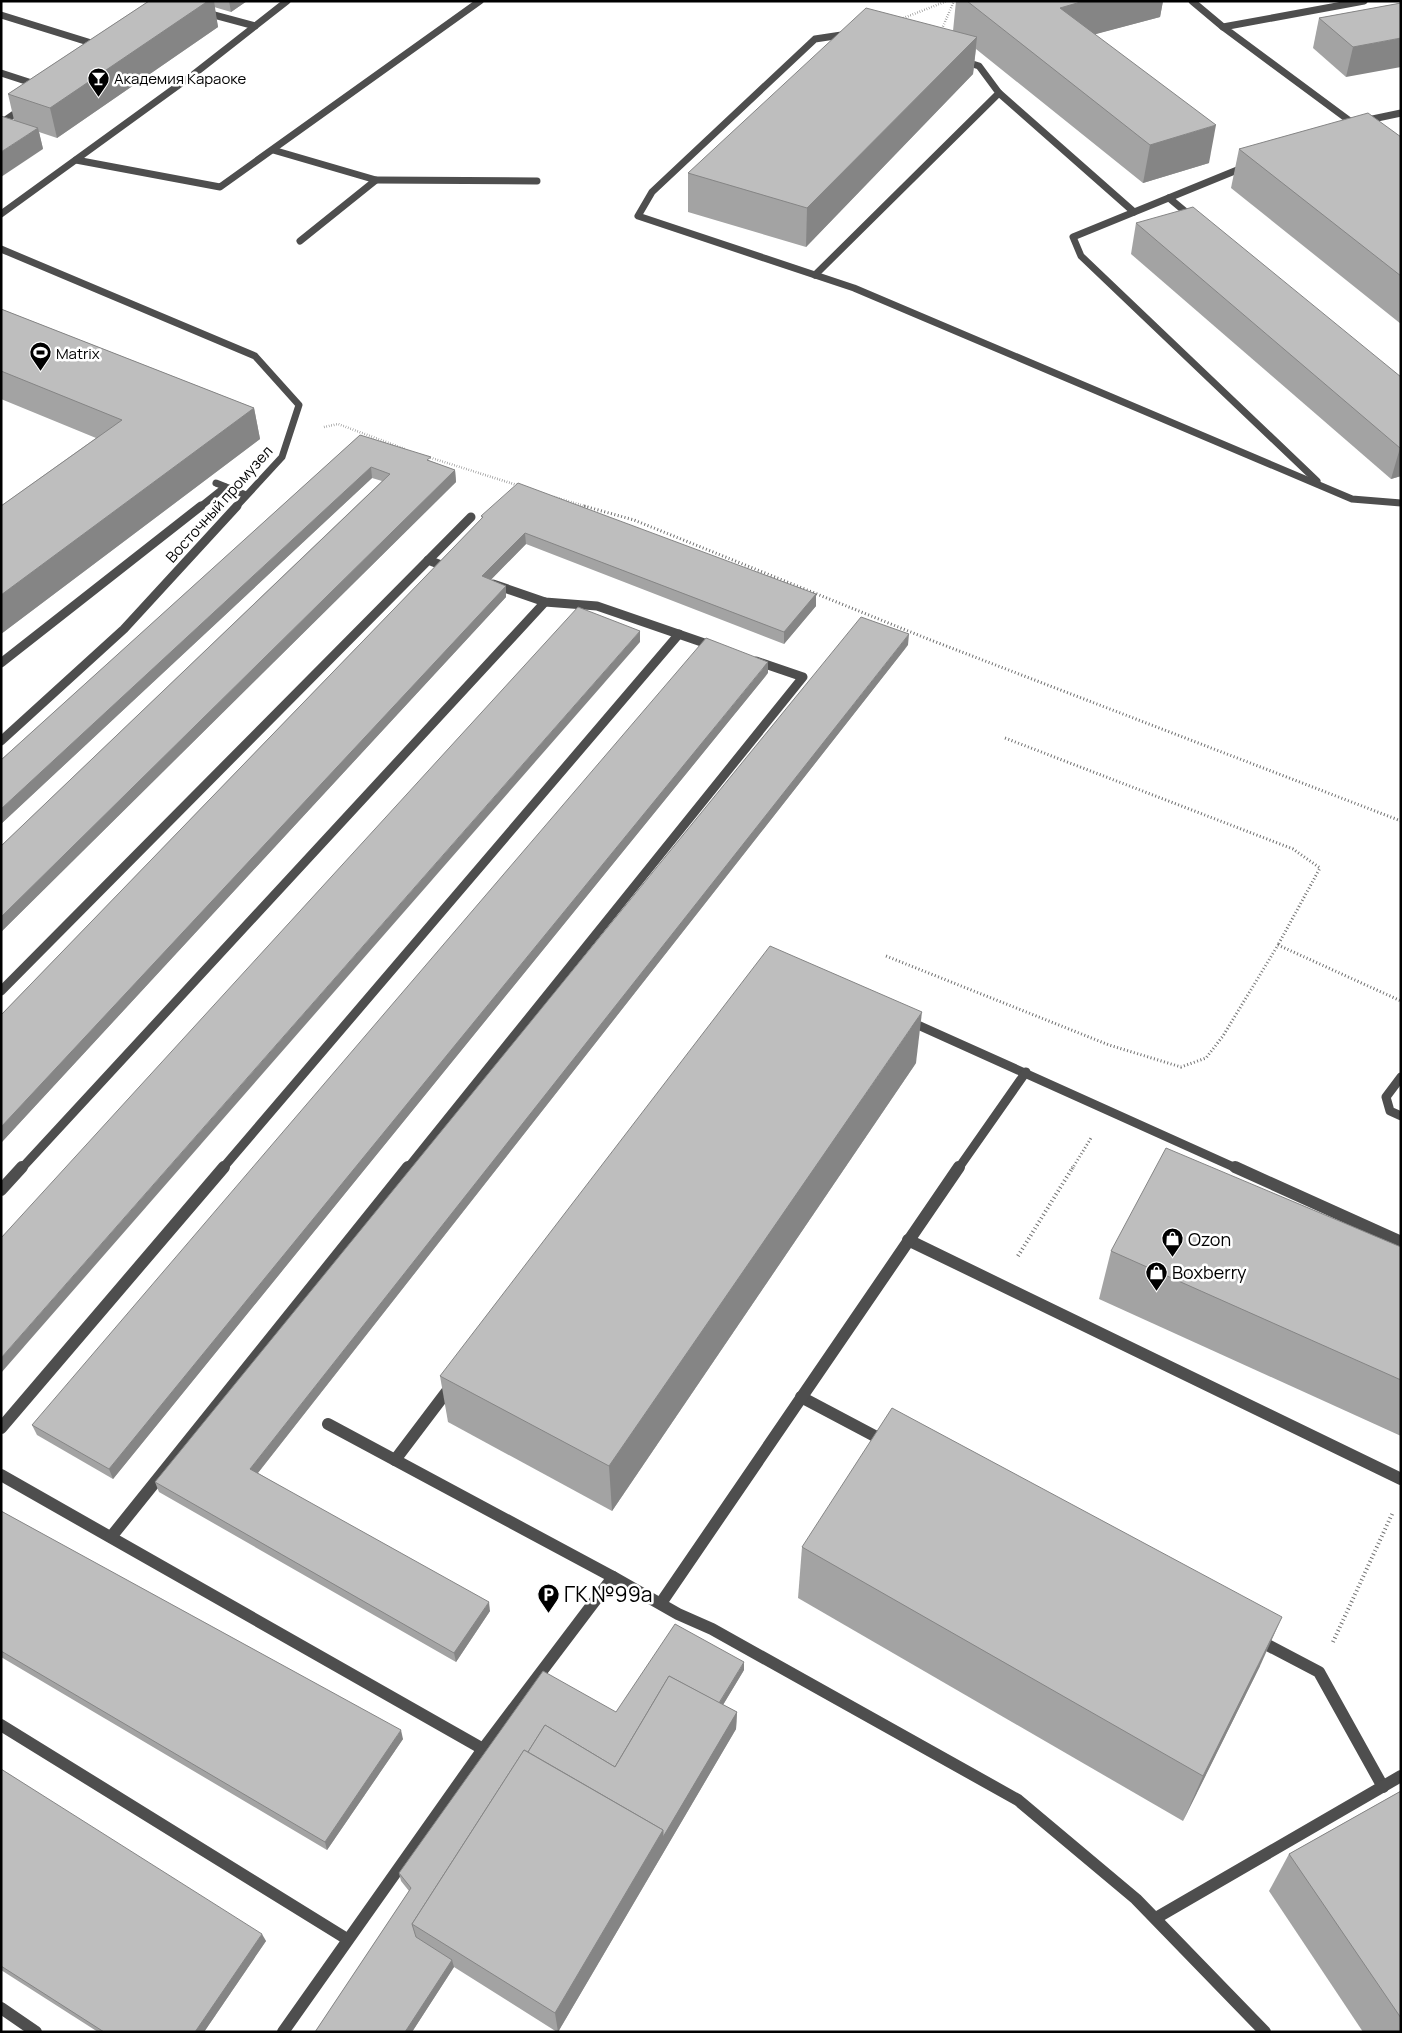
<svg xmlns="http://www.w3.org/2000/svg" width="1402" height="2033" viewBox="0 0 1402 2033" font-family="Manrope,sans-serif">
<rect width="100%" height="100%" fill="#fff"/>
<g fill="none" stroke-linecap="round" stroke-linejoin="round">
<!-- path-far2 -->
<g stroke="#707070" stroke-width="2.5" stroke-dasharray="0.5 2" stroke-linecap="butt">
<polyline points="901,19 947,1"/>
<polyline points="941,31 954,1"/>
<polyline points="324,427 338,424 405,449"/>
<polyline points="428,457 520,486"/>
<polyline points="554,497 588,507"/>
</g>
<!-- path-far1 -->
<g stroke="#707070" stroke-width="3" stroke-dasharray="1 2.5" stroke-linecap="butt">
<polyline points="584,506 634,520 928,639 1401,821"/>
<polyline points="1005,738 1293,849 1320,868 1278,945"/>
<polyline points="886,956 1109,1045 1181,1067 1206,1058 1223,1036 1278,945 1401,1001"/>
<polyline points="1072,1169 1091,1138"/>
</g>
<!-- path -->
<g stroke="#707070" stroke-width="4" stroke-dasharray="1 3" stroke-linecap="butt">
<polyline points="1018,1256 1073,1167"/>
<polyline points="1333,1642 1393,1512"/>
</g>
<!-- lane-far2 -->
<g stroke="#4e4e4e" stroke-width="7">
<polyline points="1192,1 1223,27"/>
<polyline points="203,12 255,26"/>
<polyline points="1,15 101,46"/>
<polyline points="848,34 815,39 652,192 638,216 854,288 1352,499 1401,503"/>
<polyline points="1,73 41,86"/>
<polyline points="999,93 1134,212"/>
<polyline points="1363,121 1401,113"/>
<polyline points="1,123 23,108"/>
<polyline points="1358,127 1223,27 1364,1"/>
<polyline points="273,150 376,180 300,241"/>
<polyline points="76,160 220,187 480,1"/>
<polyline points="1247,166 1073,237 1081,256 1317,481"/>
<polyline points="376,180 537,181"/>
<polyline points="1169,198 1193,218"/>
<polyline points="815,275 999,93 979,66 963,61"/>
<polyline points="216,483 246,495"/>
<polyline points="200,507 225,487"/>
</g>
<!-- lane-far1 -->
<g stroke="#4e4e4e" stroke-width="9">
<polyline points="428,560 449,568"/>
<polyline points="493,584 545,602 597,606 716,647"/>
<polyline points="1,663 201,506"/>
<polyline points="1,991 471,517"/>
<polyline points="909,1021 1238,1169"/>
<polyline points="1401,1077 1386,1097 1390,1111 1401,1116"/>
<polyline points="21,1169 545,602"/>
<polyline points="222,1169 679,634"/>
<polyline points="407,1169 803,677 756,661"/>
<polyline points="958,1169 1026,1072"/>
</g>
<!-- lane -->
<g stroke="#4e4e4e" stroke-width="12">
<polyline points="1235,1167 1401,1242"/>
<polyline points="1,1190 22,1167"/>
<polyline points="908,1240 1401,1479"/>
<polyline points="801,1397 886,1442"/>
<polyline points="328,1424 613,1577"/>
<polyline points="1,1428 224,1167"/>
<polyline points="395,1460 451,1386"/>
<polyline points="1,1475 483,1749"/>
<polyline points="111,1537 408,1167"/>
<polyline points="661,1603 959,1167"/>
<polyline points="1256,1639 1319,1672 1383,1787"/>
<polyline points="1,1725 347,1939"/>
<polyline points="1156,1918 1401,1776"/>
<polyline points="1,2008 36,2032"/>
<polyline points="283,2032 483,1749 613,1577 678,1614 712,1629 1018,1800 1136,1899 1265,2032"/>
</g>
<!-- street-far1 -->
<g stroke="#4e4e4e" stroke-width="7">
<polyline points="1,214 194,74 287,1"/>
<polyline points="1,249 255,356 299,405 282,457 236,507"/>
</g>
<!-- street -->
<polyline stroke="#4e4e4e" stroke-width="9" points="1,741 124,629 237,506"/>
</g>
<!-- wall -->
<g fill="#a3a3a3">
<polygon points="149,1 247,1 231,12 214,7 218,27 57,138 39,132 43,149 14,120 8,94"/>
<polygon points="956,1 1163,1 1160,17 1095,34 1209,163 1143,183 976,49 973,74 806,247 688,212 688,173 953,31"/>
<polygon points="1401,3 1346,77 1313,48 1319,18"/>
<polygon points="1401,137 1401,324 1231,188 1239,149"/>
<polygon points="1136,223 1401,377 1401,476 1391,479 1131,254"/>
<polygon points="1,309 254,408 260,439 1,634 1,506 96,438 1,399"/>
<polygon points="360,435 455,470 456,482 1,932 1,846 382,481 372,478 1,824 1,760"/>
<polygon points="481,516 816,594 816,606 784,644 526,544 490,580 506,586 506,597 1,1143 1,1015 482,518"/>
<polygon points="908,645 258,1473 490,1611 456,1662 159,1492 155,1482"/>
<polygon points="768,673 113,1479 37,1435 32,1425"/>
<polygon points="916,1063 612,1511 448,1422 440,1376"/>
<polygon points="1401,1247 1401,1436 1099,1299 1111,1251"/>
<polygon points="1,1511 403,1739 327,1850 1,1657"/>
<polygon points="802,1547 1260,1666 1183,1821 798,1598"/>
<polygon points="744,1670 723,1705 737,1712 736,1729 558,2032 557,2032 454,1967 412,2032 315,2032 409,1891 401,1881 399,1873 616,1712"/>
<polygon points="1,1769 266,1941 204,2032 98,2032 1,1970"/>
<polygon points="1401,1791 1401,2032 1363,2032 1269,1891 1289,1854"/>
</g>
<!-- shaded-wall -->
<g fill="#858585">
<polygon points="208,1 214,1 218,27 57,138 50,108"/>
<polygon points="229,1 247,1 231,12"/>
<polygon points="1084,1 1163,1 1160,17 1055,45 1060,8"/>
<polygon points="977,37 973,74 806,247 807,208"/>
<polygon points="1401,38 1401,67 1346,77 1353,47"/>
<polygon points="1216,125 1209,163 1143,183 1150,145"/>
<polygon points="38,128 43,149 1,177 1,152"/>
<polygon points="254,408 260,439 1,634 1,595"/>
<polygon points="1401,447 1401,476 1391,479 1400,448"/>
<polygon points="371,467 372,478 1,824 1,809"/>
<polygon points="455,470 456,482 1,932 1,917"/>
<polygon points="525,533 526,544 483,588 482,576"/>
<polygon points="506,586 506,597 1,1143 1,1127"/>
<polygon points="816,594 816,606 784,644 784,632"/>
<polygon points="640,631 640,642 1,1373 1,1358"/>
<polygon points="909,634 908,645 253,1479 250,1469"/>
<polygon points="768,662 768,673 113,1479 109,1469"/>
<polygon points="922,1012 916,1063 612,1511 609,1466"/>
<polygon points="489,1602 490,1611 456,1662 454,1653"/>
<polygon points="1282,1617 1260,1666 1183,1821 1203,1776"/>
<polygon points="744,1662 744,1670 715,1718 716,1709"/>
<polygon points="737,1712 736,1729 558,2032 555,2013 663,1830"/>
<polygon points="401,1730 403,1739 327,1850 325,1842"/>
<polygon points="262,1934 266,1941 204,2032 195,2032"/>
<polygon points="452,1960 454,1967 412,2032 405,2032"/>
</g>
<!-- building -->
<g fill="#bebebe" stroke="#858585">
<polygon points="149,1 208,1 50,108 8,94"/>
<polygon points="967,1 1084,1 1060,8 1216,125 1150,145"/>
<polygon points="1401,3 1401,38 1353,47 1319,18"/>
<polygon points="866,8 977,37 807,208 688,173"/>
<polygon points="1368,113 1401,137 1401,276 1239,149"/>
<polygon points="1,116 38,128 1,152"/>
<polygon points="1193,207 1401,377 1401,447 1400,448 1136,223"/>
<polygon points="1,309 254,408 1,595 1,506 122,420 1,371"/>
<polygon points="360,435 431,457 427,460 455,470 1,917 1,846 390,474 371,467 1,809 1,760"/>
<polygon points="518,483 816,594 784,632 525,533 482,576 506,586 1,1127 1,1015 483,517 481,516"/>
<polygon points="578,607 640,631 1,1358 1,1238"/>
<polygon points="861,617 909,634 250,1469 489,1602 454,1653 155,1482"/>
<polygon points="706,638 768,662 109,1469 32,1425"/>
<polygon points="770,946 922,1012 609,1466 440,1376"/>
<polygon points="1166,1148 1401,1247 1401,1380 1111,1251"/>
<polygon points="892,1408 1282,1617 1203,1776 802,1547"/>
<polygon points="1,1511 401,1730 325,1842 1,1651"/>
<polygon points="675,1624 744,1662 719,1703 669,1676 615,1767 545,1725 528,1752 524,1750 412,1924 416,1937 452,1960 405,2032 315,2032 411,1888 399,1873 543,1671 616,1712"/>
<polygon points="669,1676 737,1712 663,1837 663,1830 528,1752 545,1725 615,1767"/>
<polygon points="524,1750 663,1830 555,2013 412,1924"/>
<polygon points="1,1769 262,1934 195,2032 104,2032 1,1966"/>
<polygon points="1401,1791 1401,2018 1289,1854"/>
</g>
<!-- icons -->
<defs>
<symbol id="bar-pin" viewBox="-11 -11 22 30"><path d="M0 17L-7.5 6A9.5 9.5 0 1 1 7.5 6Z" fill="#000" stroke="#fff"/><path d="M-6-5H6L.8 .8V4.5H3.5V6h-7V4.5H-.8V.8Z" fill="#fff"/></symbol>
<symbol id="stadium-pin" viewBox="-11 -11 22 30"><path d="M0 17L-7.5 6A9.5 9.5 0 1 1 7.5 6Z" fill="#000" stroke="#fff"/><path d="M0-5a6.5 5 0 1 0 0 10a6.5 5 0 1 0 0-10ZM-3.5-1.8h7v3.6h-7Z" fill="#fff"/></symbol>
<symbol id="shop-pin" viewBox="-11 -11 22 30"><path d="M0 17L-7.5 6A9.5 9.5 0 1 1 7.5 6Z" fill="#000" stroke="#fff"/><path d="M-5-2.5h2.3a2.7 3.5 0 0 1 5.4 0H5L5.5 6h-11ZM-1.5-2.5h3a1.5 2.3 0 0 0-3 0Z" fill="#fff"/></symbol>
<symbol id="parking-pin" viewBox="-11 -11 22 30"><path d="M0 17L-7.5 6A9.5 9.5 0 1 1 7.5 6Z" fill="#000" stroke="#fff"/><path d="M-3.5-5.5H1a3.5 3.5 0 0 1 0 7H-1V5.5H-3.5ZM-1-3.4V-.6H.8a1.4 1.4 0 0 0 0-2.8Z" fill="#fff"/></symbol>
</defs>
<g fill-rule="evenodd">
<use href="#bar-pin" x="86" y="66" width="25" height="34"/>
<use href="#stadium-pin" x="28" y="340" width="25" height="34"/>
<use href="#shop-pin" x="1160" y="1226" width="25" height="34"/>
<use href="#shop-pin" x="1144" y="1260" width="25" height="34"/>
<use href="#parking-pin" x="536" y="1582" width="25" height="34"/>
</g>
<g text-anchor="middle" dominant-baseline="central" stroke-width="5" stroke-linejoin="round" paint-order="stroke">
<!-- far-poi labels -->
<g font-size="15" fill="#000" stroke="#fff" text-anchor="start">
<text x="114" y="78">Академия Караоке</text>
<text x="56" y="353">Matrix</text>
</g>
<!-- far-street labels -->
<g font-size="15" fill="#000" stroke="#fff">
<text transform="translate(219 504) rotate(-48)">Восточный промузел</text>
</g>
<!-- poi labels -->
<g font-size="18" fill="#000" stroke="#fff" text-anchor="start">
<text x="1188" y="1239">Ozon</text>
<text x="1172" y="1272">Boxberry</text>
</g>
<!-- near-poi labels -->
<g font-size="21" fill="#000" stroke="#fff" text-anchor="start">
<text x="564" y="1594">ГК №99а</text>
</g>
</g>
<!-- border -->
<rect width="1402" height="2033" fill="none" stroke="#000000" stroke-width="5"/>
</svg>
